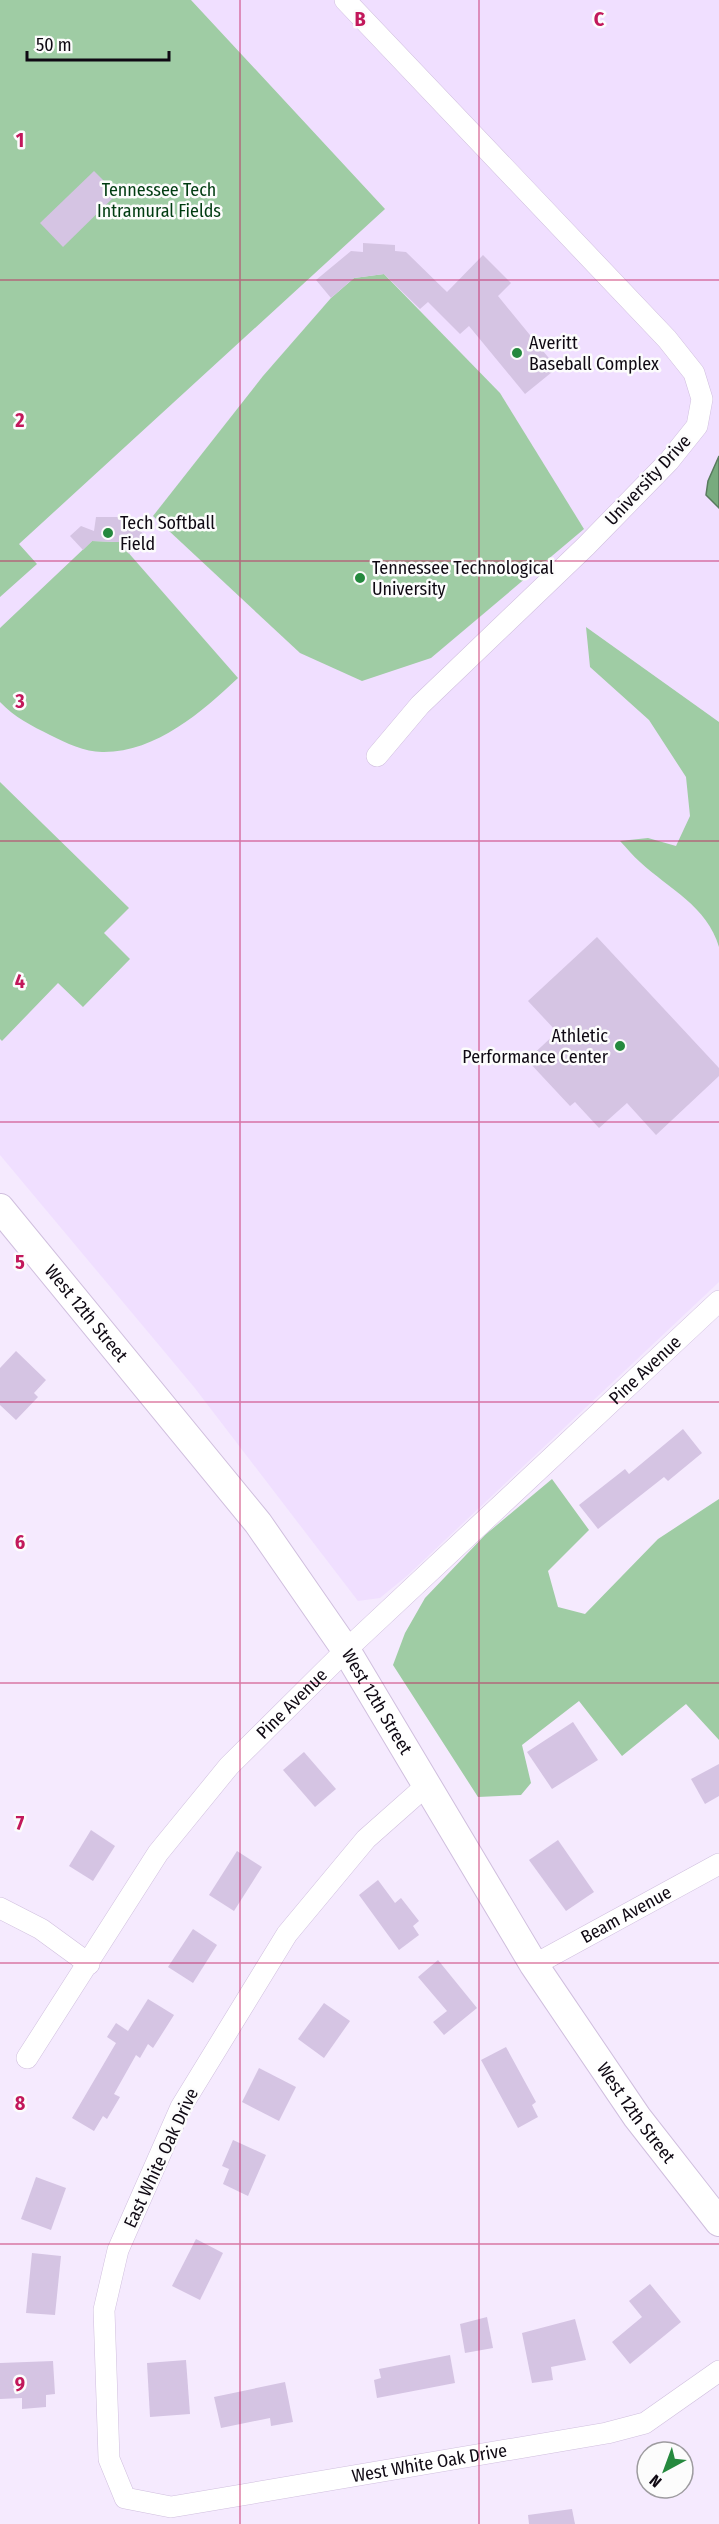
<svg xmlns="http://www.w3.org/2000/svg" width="719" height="2524" viewBox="0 0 719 2524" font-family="'Fira Sans Condensed',sans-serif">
<rect width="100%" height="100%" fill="#f5eafe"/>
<!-- built -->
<polygon fill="#f0dfff" points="0,0 719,0 719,1282 408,1575 380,1598 358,1601 194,1387 0,1155"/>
<!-- green -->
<g fill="#9fcca4">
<polygon points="0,0 191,0 385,209 19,544 37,564 0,597"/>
<polygon points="384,274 500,393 584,529 431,658 362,681 300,653 153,516 263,376 331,298 354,278"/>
<path d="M92,541L119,542L238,678C202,712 155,753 102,752C85,752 66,743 50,735C32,726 14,717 0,702V628Z"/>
<path d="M586,627L719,722V947C707,906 669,889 640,862C633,856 627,848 620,841L648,838L676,846L690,816L686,777L649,720L590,667Z"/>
<polygon points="0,782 129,908 104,933 130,959 83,1007 58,983 2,1041 0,1039"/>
<polygon points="552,1479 589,1530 548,1571 558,1607 585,1614 658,1539 719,1499 719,1740 686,1704 622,1756 579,1701 522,1745 531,1783 521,1795 478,1797 393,1665 405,1633 425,1598 485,1535"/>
</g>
<!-- water -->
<polygon fill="#78ab7e" stroke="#587a5e" stroke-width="1.5" points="719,456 719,508 706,495 708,481"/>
<!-- building -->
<g fill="#d5c4e3">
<polygon points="94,171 117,194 63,247 40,223"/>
<polygon points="363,243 395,245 395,251 406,252 447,292 483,255 511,283 498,296 557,368 525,394 469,326 460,334 428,302 420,309 384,274 354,278 331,298 316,280 351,251 363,252"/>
<polygon points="96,517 120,517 126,529 134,524 146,537 129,554 119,542 92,541 83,550 70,536 81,526 94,531"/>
<polygon points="597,937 719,1068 719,1076 656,1135 627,1103 599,1128 575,1102 570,1106 527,1060 557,1032 528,1001"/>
<polygon points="16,1351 46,1380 34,1393 38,1397 16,1420 0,1405 0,1368"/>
<polygon points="683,1429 702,1453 668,1481 664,1477 598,1529 579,1505 625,1469 629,1474"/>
<polygon points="573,1722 598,1760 552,1789 527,1752"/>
<polygon points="304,1752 336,1789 315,1807 283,1770"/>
<polygon points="719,1764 719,1796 705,1804 691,1779"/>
<polygon points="91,1830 115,1846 93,1881 69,1866"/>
<polygon points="558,1840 594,1892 566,1911 529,1860"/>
<polygon points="237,1851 262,1867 234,1911 209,1895"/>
<polygon points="378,1880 395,1903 401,1898 419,1921 413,1926 419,1935 399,1950 359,1895"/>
<polygon points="193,1929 217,1945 193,1983 168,1967"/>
<polygon points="438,1960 477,2008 444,2035 433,2022 447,2011 418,1977"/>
<polygon points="148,1999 174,2015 153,2048 148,2044 140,2058 136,2055 114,2094 120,2097 107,2119 103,2116 94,2131 72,2118 116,2043 107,2037 116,2023 128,2031"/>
<polygon points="324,2003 350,2021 324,2058 298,2039"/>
<polygon points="506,2047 536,2102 532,2105 538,2117 518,2128 481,2060"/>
<polygon points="259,2068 296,2087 279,2121 242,2102"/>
<polygon points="233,2140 266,2155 248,2196 223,2184 229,2169 222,2166"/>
<polygon points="36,2177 66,2188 51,2230 21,2219"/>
<polygon points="196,2239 223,2253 200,2300 172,2286"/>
<polygon points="32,2253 61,2256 55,2315 26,2313"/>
<polygon points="650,2284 681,2322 630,2364 612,2342 642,2317 629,2301"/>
<polygon points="487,2317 493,2348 465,2353 460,2324"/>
<polygon points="575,2319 586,2360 551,2367 553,2380 532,2383 522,2333"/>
<polygon points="450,2355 455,2383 377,2398 374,2380 381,2378 379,2369"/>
<polygon points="186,2360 190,2414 150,2417 147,2363"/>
<polygon points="53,2361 55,2394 46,2395 46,2407 22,2409 22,2398 0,2399 0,2363"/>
<polygon points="285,2382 293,2422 271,2426 270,2418 221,2428 214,2397"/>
<polygon points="572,2509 575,2524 529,2524 528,2515"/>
</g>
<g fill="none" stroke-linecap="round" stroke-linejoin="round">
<defs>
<g id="minor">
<polyline points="345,0 667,339 694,373 702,399 697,426 669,461 586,546 420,705 377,756"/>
<path id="s1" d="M427,1785L366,1839L287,1934L181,2107L118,2250L104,2310L109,2459L125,2498L171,2507L607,2433L645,2423L719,2371"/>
<polyline points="0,1908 41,1929 89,1964"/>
<path id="s2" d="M534,1965L719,1864"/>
<path id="s3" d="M27,2058L158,1853L229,1766L346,1650L719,1301"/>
</g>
<g id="secondary">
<path id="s4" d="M0,1208L258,1523L346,1650L534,1965L637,2117L719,2222"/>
</g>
</defs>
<!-- minor casing -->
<use href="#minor" stroke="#d0bfde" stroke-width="22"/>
<!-- secondary casing -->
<use href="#secondary" stroke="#d0bfde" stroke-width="30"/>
<!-- minor -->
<use href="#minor" stroke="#fff" stroke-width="21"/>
<!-- secondary -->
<use href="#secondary" stroke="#fff" stroke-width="28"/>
</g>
<!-- grid -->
<path fill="none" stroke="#c2185b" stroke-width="1.5" stroke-opacity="0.55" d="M240,0V2524M479,0V2524M0,280H719M0,561H719M0,841H719M0,1122H719M0,1402H719M0,1683H719M0,1963H719M0,2244H719"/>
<!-- markers -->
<g fill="#25893e" stroke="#fcfcfc" stroke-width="2">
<circle cx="517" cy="353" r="6"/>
<circle cx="108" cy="533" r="6"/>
<circle cx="360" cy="578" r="6"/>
<circle cx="620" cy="1046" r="6"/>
</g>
<g text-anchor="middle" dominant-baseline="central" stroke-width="5" stroke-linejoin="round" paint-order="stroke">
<!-- park labels -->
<g font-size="18" fill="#003c11" stroke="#fcfcfc">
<text x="159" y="190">Tennessee Tech<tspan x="159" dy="21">Intramural Fields</tspan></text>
</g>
<!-- poi labels -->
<g font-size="18" fill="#0f0913" stroke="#fcfcfc" text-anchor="start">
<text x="529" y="343">Averitt<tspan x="529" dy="21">Baseball Complex</tspan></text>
<text x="120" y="523">Tech Softball<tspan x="120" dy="21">Field</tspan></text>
<text x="372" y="568">Tennessee Technological<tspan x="372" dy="21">University</tspan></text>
<text x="608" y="1036" text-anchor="end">Athletic<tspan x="608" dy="21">Performance Center</tspan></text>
</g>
<!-- street labels -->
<g font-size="18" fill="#0f0913" stroke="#fcfcfc">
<text transform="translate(648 480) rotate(-47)">University Drive</text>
<text stroke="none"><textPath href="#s4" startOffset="136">West 12th Street</textPath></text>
<text stroke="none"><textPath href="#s3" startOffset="930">Pine Avenue</textPath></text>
<text stroke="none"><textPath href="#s4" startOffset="622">West 12th Street</textPath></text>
<text stroke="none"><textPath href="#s3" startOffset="444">Pine Avenue</textPath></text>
<text stroke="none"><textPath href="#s2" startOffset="105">Beam Avenue</textPath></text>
<text stroke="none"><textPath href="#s4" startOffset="1108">West 12th Street</textPath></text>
<text transform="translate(161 2158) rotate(-65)">East White Oak Drive</text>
<text stroke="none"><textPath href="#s1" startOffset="1126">West White Oak Drive</textPath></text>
</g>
</g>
<g font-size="20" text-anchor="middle" font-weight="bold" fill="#c2185b" stroke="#fcfcfc" stroke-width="5" stroke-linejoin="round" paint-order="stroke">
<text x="360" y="26">B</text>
<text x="599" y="26">C</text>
<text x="20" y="147">1</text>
<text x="20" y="427">2</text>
<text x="20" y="708">3</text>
<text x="20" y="988">4</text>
<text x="20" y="1269">5</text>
<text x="20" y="1549">6</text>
<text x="20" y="1830">7</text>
<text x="20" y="2110">8</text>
<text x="20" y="2391">9</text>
</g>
<!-- north arrow -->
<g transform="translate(665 2470) rotate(221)"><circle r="28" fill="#fcfcfc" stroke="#9d9b9f" stroke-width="1.5"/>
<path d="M0-4.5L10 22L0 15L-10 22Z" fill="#25893e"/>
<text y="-9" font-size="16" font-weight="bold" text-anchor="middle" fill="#0f0913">N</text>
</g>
<!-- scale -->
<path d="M27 51v9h142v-9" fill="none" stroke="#0f0913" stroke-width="3"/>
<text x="36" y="51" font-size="18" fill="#0f0913" stroke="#fcfcfc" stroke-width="4.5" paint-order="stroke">50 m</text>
</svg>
